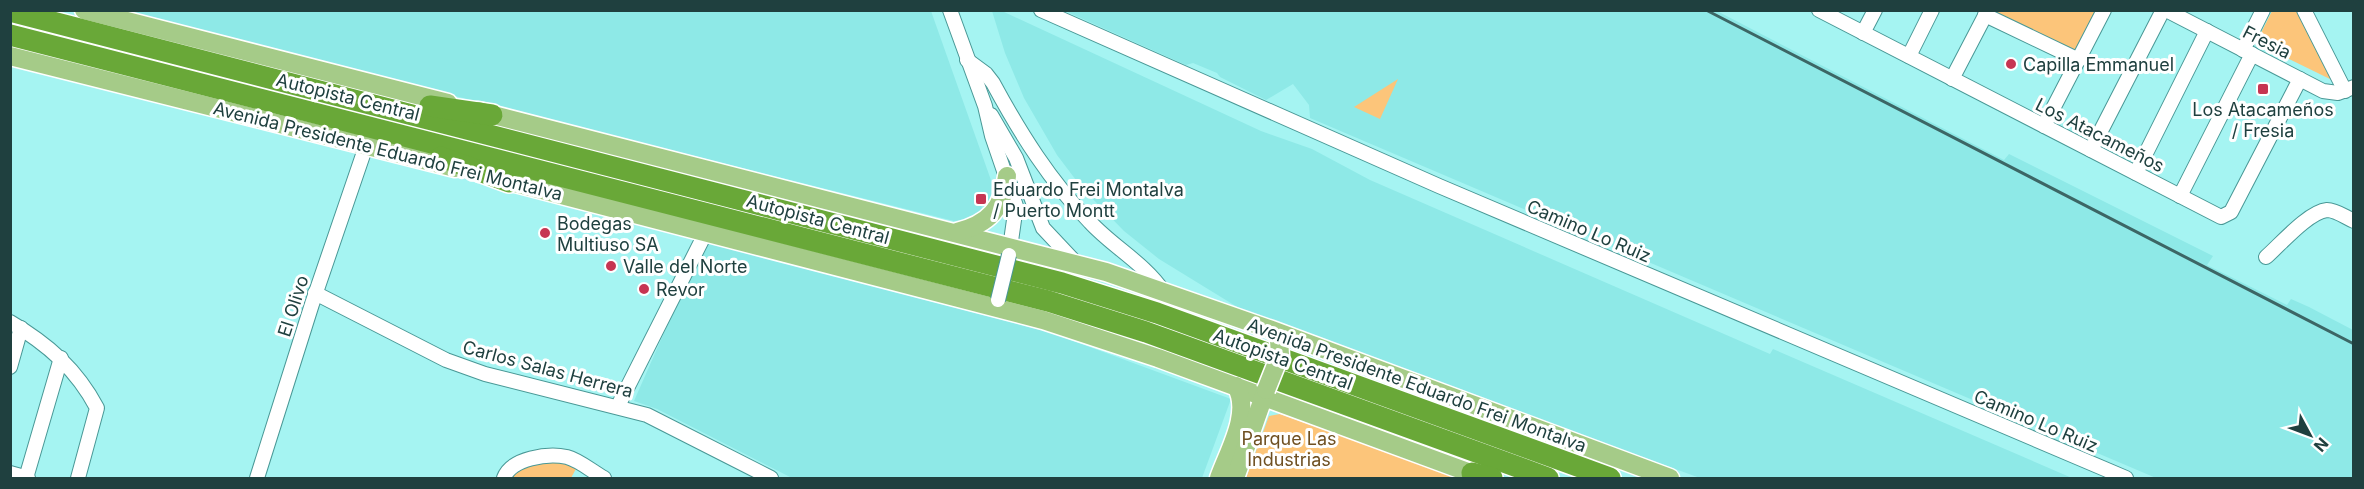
<svg xmlns="http://www.w3.org/2000/svg" width="2364" height="489" viewBox="0 0 2364 489" font-family="Inter,sans-serif">
<rect width="100%" height="100%" fill="#a5f4f2"/>
<!-- built -->
<g fill="#8ee9e7">
<polygon points="115,11 931,11 992,183 991,195 989,201 981,199 982,212 977,216 966,220 954,221"/>
<polygon points="992,11 1002,11 1261,131 1312,149 1370,180 1770,354 1773,349 2072,478 1700,478 1247,313 1159,259 1124,231 1082,188 1057,155 1024,98 1005,53"/>
<polygon points="1065,11 1717,11 2004,160 2009,154 2213,256 2207,265 2287,305 2291,299 2309,307 2353,330 2353,478 2156,478 1310,118 1309,105 1293,84 1266,100 1220,77 1217,73 1193,63 1186,65"/>
<polygon points="704,242 1049,332 1231,399 1202,478 792,478 657,409 634,401"/>
</g>
<!-- green -->
<g fill="#fcc57a">
<polygon points="1991,10 2102,11 2077,57"/>
<polygon points="2272,11 2298,11 2334,81 2256,43"/>
<polygon points="1398,79 1380,119 1354,107"/>
<polygon points="1280,414 1459,478 1246,478 1269,416"/>
<polygon points="562,459 577,467 571,478 512,478 517,468"/>
</g>
<g fill="none" stroke-linecap="round" stroke-linejoin="round">
<defs>
<g id="minor">
<polyline points="950,10 985,106 992,136 1016,206 1009,255"/>
<polyline points="1041,10 1439,186 2126,478"/>
<polyline points="1819,10 2221,217 2231,212 2300,79"/>
<polyline points="2166,10 2323,91 2338,93 2354,87"/>
<polyline points="2304,10 2345,91"/>
<polyline points="1985,15 2079,60"/>
<polyline points="1863,33 1875,10"/>
<polyline points="2243,50 2263,10"/>
<polyline points="1909,56 1932,10"/>
<path d="M967,60L986,74L993,83C1020,133 1050,181 1090,222C1113,247 1144,263 1163,291"/>
<polyline points="1952,79 1988,10"/>
<polyline points="991,115 1016,158 1043,228 1075,262"/>
<polyline points="2044,126 2104,10"/>
<polyline points="2091,150 2163,10"/>
<polyline points="2136,173 2207,31"/>
<polyline points="2180,196 2252,54"/>
<path d="M2266,257C2280,245 2308,212 2327,210C2336,210 2345,217 2354,221"/>
<polyline points="315,293 446,360 485,374 647,415 771,478"/>
<path d="M10,322C48,344 77,370 97,408L78,478"/>
<polyline points="10,367 21,328"/>
<polyline points="618,406 706,232"/>
<polyline points="10,473 28,478"/>
<polyline points="26,478 61,358"/>
<polyline points="257,478 312,304 366,146"/>
<path d="M504,478C511,458 548,453 567,457C579,460 593,472 604,478"/>
</g>
<g id="major">
<polyline points="84,10 448,103"/>
<polyline points="10,56 455,168"/>
<polyline points="478,111 1106,272 1272,330 1670,478"/>
<polyline points="496,178 1043,320 1158,358 1484,478"/>
<path d="M957,232C989,224 1003,208 1007,176"/>
<path d="M1219,478C1228,452 1252,413 1236,386"/>
<polyline points="1235,478 1266,390"/>
</g>
<g id="highway">
<polyline points="10,11 1062,283 1157,313 1610,478"/>
<polyline points="10,35 1048,301 1146,332 1548,478"/>
<polyline points="430,106 492,115"/>
<polyline points="441,157 509,182"/>
<polyline points="1472,473 1492,478"/>
</g>
</defs>
<!-- minor casing -->
<use href="#minor" stroke="#499896" stroke-width="16"/>
<!-- major casing -->
<use href="#major" stroke="#fff" stroke-width="21"/>
<!-- highway casing -->
<use href="#highway" stroke="#fff" stroke-width="24"/>
<!-- minor -->
<use href="#minor" stroke="#fff" stroke-width="14"/>
<!-- major -->
<use href="#major" stroke="#a5cb88" stroke-width="18"/>
<!-- highway -->
<use href="#highway" stroke="#69a838" stroke-width="21"/>
<!-- rail -->
<polyline stroke="#3c6665" stroke-width="3" points="1706,10 2354,344"/>
<defs>
<polyline id="minor-bridge" points="998,300 1009,255"/>
<polyline id="major-bridge" points="1266,390 1280,355 1279,340"/>
</defs>
<!-- minor-bridge casing -->
<use href="#minor-bridge" stroke="#499896" stroke-width="16" stroke-linecap="butt"/>
<!-- major-bridge casing -->
<use href="#major-bridge" stroke="#fff" stroke-width="21" stroke-linecap="butt"/>
<!-- minor-bridge -->
<use href="#minor-bridge" stroke="#fff" stroke-width="14"/>
<!-- major-bridge -->
<use href="#major-bridge" stroke="#a5cb88" stroke-width="18"/>
</g>
<!-- markers -->
<g fill="#c63552" stroke="#fff" stroke-width="2">
<circle cx="2011" cy="64" r="6"/>
<rect x="2257" y="83" width="12" height="12" rx="3"/>
<rect x="975" y="193" width="12" height="12" rx="3"/>
<circle cx="545" cy="233" r="6"/>
<circle cx="611" cy="266" r="6"/>
<circle cx="644" cy="289" r="6"/>
</g>
<g text-anchor="middle" dominant-baseline="central" stroke-width="6" stroke-linejoin="round" paint-order="stroke">
<!-- street labels -->
<g font-size="18" fill="#1f403f" stroke="#fff">
<text transform="translate(2267 42) rotate(27)">Fresia</text>
<text transform="translate(348 97) rotate(14)">Autopista Central</text>
<text transform="translate(2100 135) rotate(27)">Los Atacameños</text>
<text transform="translate(388 151) rotate(14)">Avenida Presidente Eduardo Frei Montalva</text>
<text transform="translate(818 219) rotate(15)">Autopista Central</text>
<text transform="translate(1589 231) rotate(23)">Camino Lo Ruiz</text>
<text transform="translate(293 306) rotate(-72)">El Olivo</text>
<text transform="translate(1283 359) rotate(20)">Autopista Central</text>
<text transform="translate(548 369) rotate(15)">Carlos Salas Herrera</text>
<text transform="translate(1417 385) rotate(20)">Avenida Presidente Eduardo Frei Montalva</text>
<text transform="translate(2036 421) rotate(23)">Camino Lo Ruiz</text>
</g>
<!-- poi labels -->
<g font-size="18" fill="#1f403f" stroke="#fff" text-anchor="start">
<text x="2023" y="64">Capilla Emmanuel</text>
<text x="2263" y="109" text-anchor="middle">Los Atacameños<tspan x="2263" dy="21">/ Fresia</tspan></text>
<text x="993" y="189">Eduardo Frei Montalva<tspan x="993" dy="21">/ Puerto Montt</tspan></text>
<text x="557" y="223">Bodegas<tspan x="557" dy="21">Multiuso SA</tspan></text>
<text x="623" y="266">Valle del Norte</text>
<text x="656" y="289">Revor</text>
</g>
<!-- park labels -->
<g font-size="18" fill="#6f5022" stroke="#fff">
<text x="1289" y="438">Parque Las<tspan x="1289" dy="21">Industrias</tspan></text>
</g>
</g>
<!-- border -->
<rect width="2364" height="489" fill="none" stroke="#1f403f" stroke-width="24"/>
<!-- north arrow -->
<g transform="translate(2310 435) rotate(131)" stroke="#ffffff" stroke-width="4.5" paint-order="stroke">
<path d="M0-4.5L10 22L0 15L-10 22Z" fill="#1f403f"/>
<text y="-9" font-size="16" font-weight="bold" text-anchor="middle" fill="#1f403f">N</text>
</g>
</svg>
